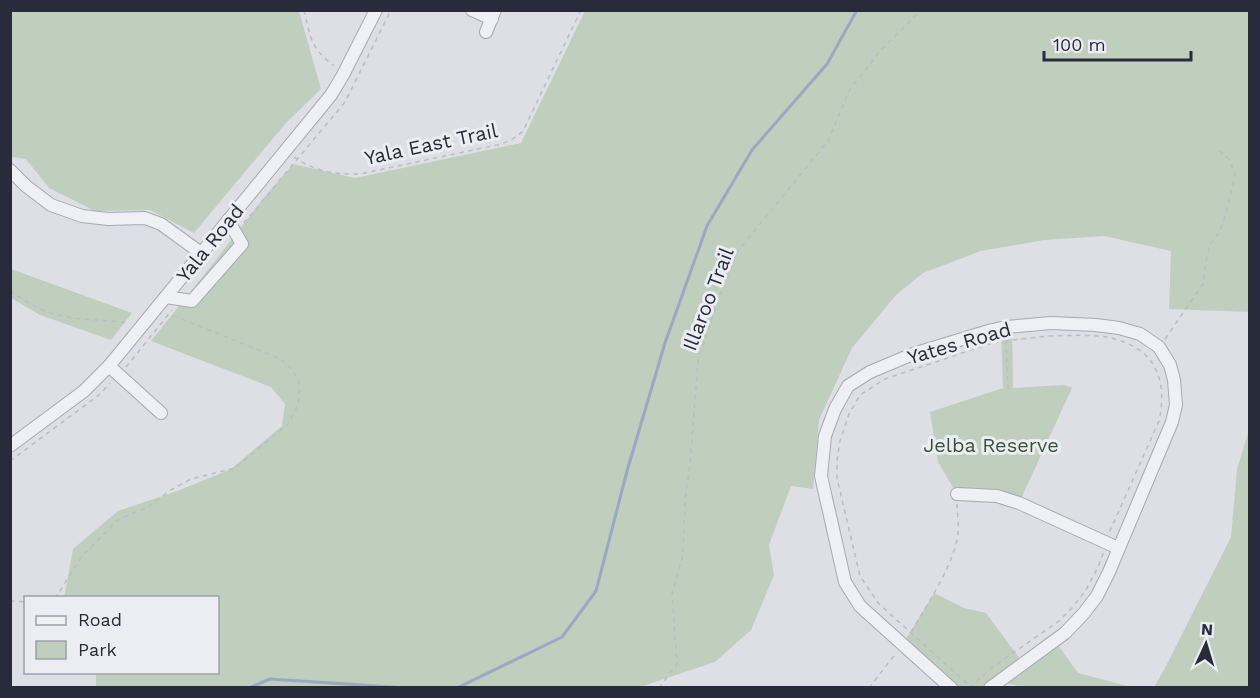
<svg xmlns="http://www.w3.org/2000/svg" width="1260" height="698" viewBox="0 0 1260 698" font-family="'Work Sans',sans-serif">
<rect width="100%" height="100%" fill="#dddfe5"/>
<!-- green -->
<g fill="#c0cebe">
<polygon points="11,11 299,11 321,89 286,123 194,233 150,210 95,211 49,188 26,159 11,157"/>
<polygon points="585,11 1249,11 1249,312 1169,309 1171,251 1104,236 1044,240 981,251 923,273 896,295 852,348 819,420 813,489 791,486 769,545 774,575 751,630 715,662 637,688 96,687 96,673 218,672 218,598 64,598 73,549 118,511 180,490 231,469 282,426 285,404 271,387 151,341 219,256 262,200 293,164 355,178 521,143"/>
<polygon points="10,269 11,269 132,313 111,340 40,315 11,298"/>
<polygon points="1012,327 1013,388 1065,385 1072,388 1019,503 957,494 938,462 930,412 1003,388 1001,328"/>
<polygon points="1249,430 1249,687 1154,687 1164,670 1231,537 1237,469"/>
<polygon points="934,593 964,608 986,613 1023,663 1055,641 1078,673 1131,687 1022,687 999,681 990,687 951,687 903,644"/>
</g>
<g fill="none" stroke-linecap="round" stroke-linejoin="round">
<!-- stream -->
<g stroke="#9ba8c2" stroke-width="3">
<polyline points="249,688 270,679 407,688"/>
<polyline points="457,688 562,637 596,591 627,471 665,343 707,226 752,150 827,64 857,10"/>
</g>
<defs>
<g id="minor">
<polyline points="472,10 492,19"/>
<polyline points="486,32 495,10"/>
<polyline points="10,170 26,186 51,205 82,216 108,219 145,218 161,224 201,253"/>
<polyline points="166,297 192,301 242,244 228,220"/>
<polyline points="109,366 161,413"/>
<polyline points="10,446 84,391 109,366 331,95 343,75 376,10"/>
<polyline points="957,494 997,496 1019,503 1118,548"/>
<polyline points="951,688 860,606 845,582 821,476 825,436 835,409 848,386 870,372 913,354 992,330 1006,327 1051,323 1096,325 1119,328 1140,334 1159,347 1170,365 1174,380 1176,405 1172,422 1109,572 1097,596 1084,613 1065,633 990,688"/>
</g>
</defs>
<!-- minor casing -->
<use href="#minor" stroke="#a7a9b2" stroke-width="14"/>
<!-- path -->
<g stroke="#bbbdc4" stroke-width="1.5" stroke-dasharray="4.5 4.5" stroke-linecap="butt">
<path d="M304,10C311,39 310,47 334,66"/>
<path d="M294,157C313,171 337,175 360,174L497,145C507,142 515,139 523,131L581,10"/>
<polyline points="244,223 345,102 391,10"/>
<path d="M10,291C22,298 35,308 48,312C72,321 103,319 129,323"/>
<path d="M1049,336C1071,336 1097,333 1118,340C1158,352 1167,383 1159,421L1105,542L1103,554L1098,567L1086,590L1072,608L1059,621L990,669L971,687L879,604L860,576L837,478V460L840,441L849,414L860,395L885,379L995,342Z"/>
<polyline points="1165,339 1203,284 1205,265 1210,245 1220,231 1225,216 1235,176 1230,160 1217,149"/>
<polyline points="1006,340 1008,389"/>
<polyline points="126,367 172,310"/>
<polyline points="10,461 99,395 110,383"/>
<polyline points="54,598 58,594 82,556 118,520 135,512 147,508 169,491 191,479 235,468 288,424 298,405 300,385 292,369 281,359 169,314"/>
<polyline points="10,601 26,602"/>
<path d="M911,632C927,605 955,563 958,533C959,524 957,513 957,504"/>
<polyline points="659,688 677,664 672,594 683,555 685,501 690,464 698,361 717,303 737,252 828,141 850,89 881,50 921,10"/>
<polyline points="869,688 896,653"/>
</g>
<!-- minor -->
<use href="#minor" stroke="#eff0f4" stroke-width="12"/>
</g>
<g text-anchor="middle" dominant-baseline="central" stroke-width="6" stroke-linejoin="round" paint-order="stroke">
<!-- street labels -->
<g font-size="20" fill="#282c3a" stroke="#ebedf3">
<text transform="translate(431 144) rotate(-12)">Yala East Trail</text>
<text transform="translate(210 243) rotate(-51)">Yala Road</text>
<text transform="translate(708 299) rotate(-69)">Illaroo Trail</text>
<text transform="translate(959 343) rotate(-16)">Yates Road</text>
</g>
<!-- park labels -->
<g font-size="20" fill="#385436" stroke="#ebedf3">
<text x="991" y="445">Jelba Reserve</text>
</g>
</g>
<!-- border -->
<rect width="1260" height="698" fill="none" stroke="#282c3a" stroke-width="24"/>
<!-- legend -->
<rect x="24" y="596" width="195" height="78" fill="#ebedf3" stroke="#9da0a9" stroke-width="1.5"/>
<rect x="36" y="616" width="30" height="9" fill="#eff0f4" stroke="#9da0a9" stroke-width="1.5"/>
<text x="78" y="626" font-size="18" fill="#282c3a">Road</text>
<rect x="36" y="641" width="30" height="18" fill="#c0cebe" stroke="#9da0a9" stroke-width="1.5"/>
<text x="78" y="656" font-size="18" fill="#282c3a">Park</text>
<!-- north arrow -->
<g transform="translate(1206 644) rotate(4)" stroke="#ebedf3" stroke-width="4.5" paint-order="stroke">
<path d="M0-4.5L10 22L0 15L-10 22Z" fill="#282c3a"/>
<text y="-9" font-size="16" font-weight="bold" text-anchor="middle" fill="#282c3a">N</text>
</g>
<!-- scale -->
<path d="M1044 51v9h147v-9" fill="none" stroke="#282c3a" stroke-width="3"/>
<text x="1053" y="51" font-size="18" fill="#282c3a" stroke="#ebedf3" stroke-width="4.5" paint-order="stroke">100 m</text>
</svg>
